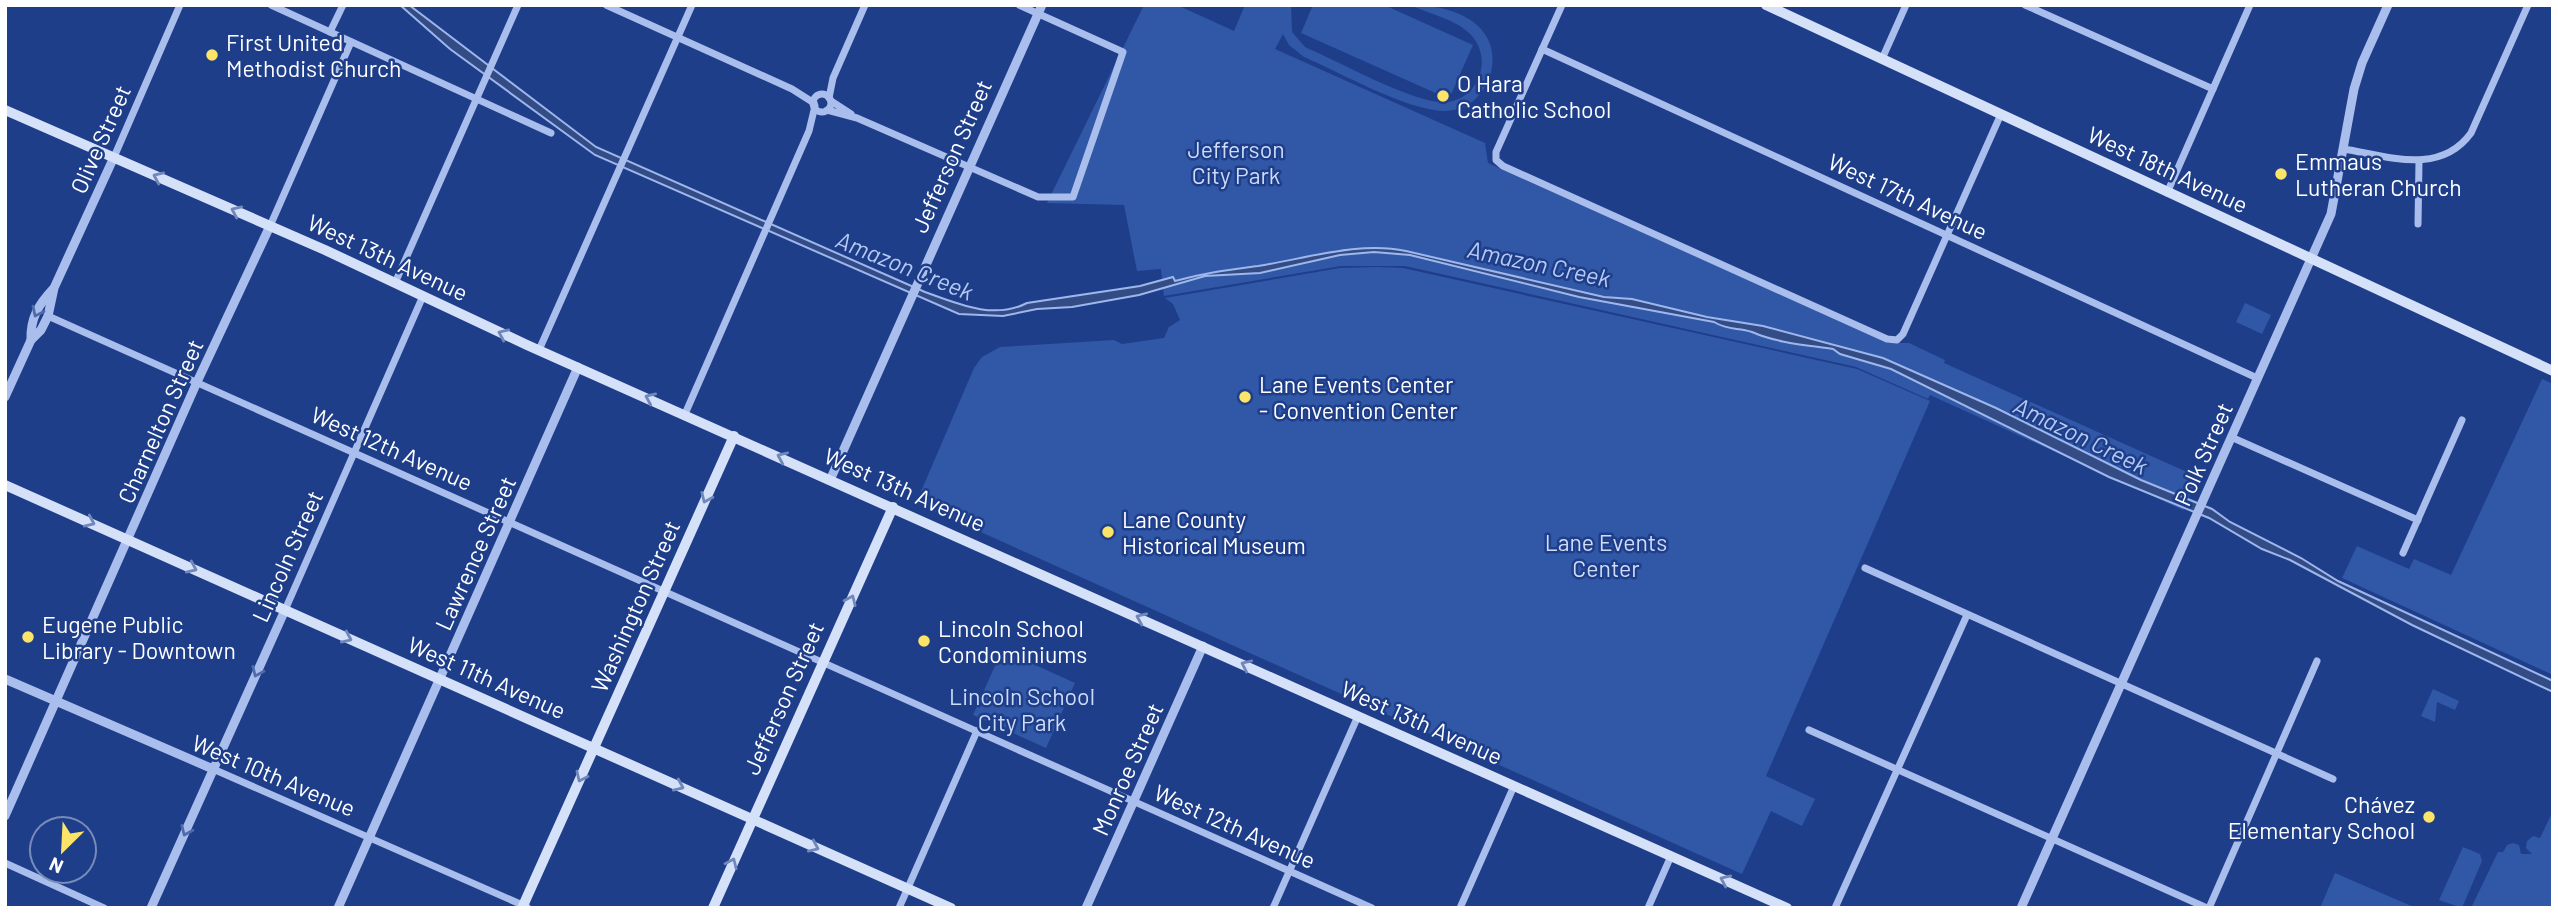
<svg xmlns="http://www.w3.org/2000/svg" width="2558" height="913" viewBox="0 0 2558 913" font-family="Barlow,sans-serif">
<rect width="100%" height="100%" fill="#1e3e8a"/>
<!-- green -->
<g fill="#3157a7">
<path d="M1144,5H1177L1234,31L1245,5H1291L1292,32L1305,47C1337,61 1407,99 1438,102C1477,106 1497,58 1468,32C1454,19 1427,13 1410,5C1433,5 1463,10 1480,28C1508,57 1486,112 1444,111C1406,110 1341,73 1304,57L1289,45L1283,34L1275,49L1485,143L1488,163L1889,343H1909L1945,360L1944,363L2198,477L2183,510L1930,395L1928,399L1856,367L1405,266H1341L1164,296L1161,269L1137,271L1124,205L1047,203Z"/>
<polygon points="1313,5 1384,5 1473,45 1449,99 1301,33"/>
<polygon points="1376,267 1403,268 1857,369 1930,401 1766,776 1815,799 1802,826 1771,811 1742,874 916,503 974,368 982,357 1000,347 1114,340 1122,344 1164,338 1169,327 1180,320 1173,304 1165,298 1340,268"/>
<polygon points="2245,303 2271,315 2262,334 2236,322"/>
<polygon points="2542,379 2553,384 2553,675 2342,578 2357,546 2409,569 2414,559 2451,575"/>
<polygon points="1002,650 1075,683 1046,748 973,715"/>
<polygon points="2433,689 2459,701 2455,710 2437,702 2435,722 2421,716"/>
<polygon points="2553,811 2553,908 2471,908 2498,852 2503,852 2507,845 2513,843 2519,845 2521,854 2532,854 2526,848 2527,841 2533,836 2540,838"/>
<polygon points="2463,847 2480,854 2482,861 2462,908 2439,900"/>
<polygon points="2335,873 2416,908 2320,908"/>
</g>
<!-- water -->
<path fill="#344c85" stroke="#9db7ed" stroke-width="2" d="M400,5H409L596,147L925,292C958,304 994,320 1027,303L1140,286L1173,277L1175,281C1203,273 1228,270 1258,266C1308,258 1360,241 1406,251L1604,297L1632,299L1707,317L1763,326L1883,358L1996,408L2141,480L2212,509L2230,522L2301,558L2338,581L2553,681V692L2412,625L2290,560L2262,549L2209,518L2109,477L1891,369L1840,354L1833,349C1806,345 1777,343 1752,332C1738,327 1729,331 1714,322L1579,297L1410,255L1374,252L1340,255L1260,273L1205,276L1139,295L1072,307L1037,309L1003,316L959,314L595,155L450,49Z"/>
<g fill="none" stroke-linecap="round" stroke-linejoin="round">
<!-- minor -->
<g stroke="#a9beec" stroke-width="7">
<polyline points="271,5 551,133"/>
<polyline points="606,5 792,89 814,103"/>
<polyline points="1562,5 1496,152 1496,160 1503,166 1887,339 1897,340 1903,334 2001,114"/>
<polyline points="2025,5 2213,89"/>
<polyline points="330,32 343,5"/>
<polyline points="1542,49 2257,378"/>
<polyline points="1882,59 1906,5"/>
<circle cx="822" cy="103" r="9"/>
<polyline points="829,98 833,78 865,5"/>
<polyline points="831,101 851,114"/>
<polyline points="827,110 857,118 1038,197 1073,197 1123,52 1019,5"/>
<path d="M2344,149C2387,156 2440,176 2471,133L2528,5"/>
<polyline points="114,157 180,5"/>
<polyline points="2167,193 2250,5"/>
<polyline points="2418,224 2419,161"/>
<polyline points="270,226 351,42"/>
<polyline points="395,283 518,5"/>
<polyline points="48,316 1372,908"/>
<polyline points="539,350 692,5"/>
<polyline points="685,414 809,131 815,106"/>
<polyline points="2231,437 2418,520"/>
<polyline points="2403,553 2462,420"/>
<polyline points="1865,568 2333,779"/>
<polyline points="285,610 423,296"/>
<polyline points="1809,730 2207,908"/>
<polyline points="213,769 527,907"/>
<polyline points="5,863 104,908"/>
<polyline points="899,908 977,731"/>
<polyline points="1273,908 1358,716"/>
<polyline points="1460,908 1514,786"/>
<polyline points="1648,908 1671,856"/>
<polyline points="1835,908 1967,615"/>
<polyline points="2209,908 2317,661"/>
</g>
<!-- tertiary -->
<g stroke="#a9beec" stroke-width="9">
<path d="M31,340C30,318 39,304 53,289"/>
<polyline points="5,397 31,340 41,330 48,316 54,288 114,157"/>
<polyline points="831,478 1042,5"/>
<polyline points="5,679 213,769"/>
<polyline points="5,816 197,382 270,226"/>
<polyline points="151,908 285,610"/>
<polyline points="338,908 578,367"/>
<polyline points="1086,908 1203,646"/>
<polyline points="2021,908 2331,214 2354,89 2362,63 2388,5"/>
</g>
<!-- secondary -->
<g stroke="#d5e0f9" stroke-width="10">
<polyline points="1766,5 2553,371"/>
<polyline points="5,110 325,250 527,345 1787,908"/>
<polyline points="5,485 951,908"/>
<polyline points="522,908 734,436"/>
<polyline points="713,908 893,507"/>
</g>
</g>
<!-- one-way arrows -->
<defs><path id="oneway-chevron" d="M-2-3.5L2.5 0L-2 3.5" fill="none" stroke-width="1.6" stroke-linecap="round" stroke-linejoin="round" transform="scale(1.75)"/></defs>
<g stroke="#7087bc">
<use href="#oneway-chevron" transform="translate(158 177) rotate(-156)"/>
<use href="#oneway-chevron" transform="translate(236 211) rotate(-156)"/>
<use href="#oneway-chevron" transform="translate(503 334) rotate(-156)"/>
<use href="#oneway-chevron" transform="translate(650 398) rotate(-156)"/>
<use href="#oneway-chevron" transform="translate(782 457) rotate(-156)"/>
<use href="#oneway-chevron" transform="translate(706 498) rotate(114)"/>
<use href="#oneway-chevron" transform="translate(90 522) rotate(24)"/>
<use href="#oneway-chevron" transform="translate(192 568) rotate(24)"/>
<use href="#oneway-chevron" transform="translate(851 600) rotate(-66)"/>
<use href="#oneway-chevron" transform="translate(1141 618) rotate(-156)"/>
<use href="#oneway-chevron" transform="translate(347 638) rotate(24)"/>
<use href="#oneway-chevron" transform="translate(1246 665) rotate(-155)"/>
<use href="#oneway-chevron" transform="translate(581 777) rotate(115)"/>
<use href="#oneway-chevron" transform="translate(679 786) rotate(24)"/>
<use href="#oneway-chevron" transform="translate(814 847) rotate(24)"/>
<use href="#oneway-chevron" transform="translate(732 863) rotate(-66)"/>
<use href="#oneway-chevron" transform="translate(1725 880) rotate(-156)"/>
</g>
<g stroke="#4f6bac">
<use href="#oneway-chevron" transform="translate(37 312) rotate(116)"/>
<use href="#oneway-chevron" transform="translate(257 672) rotate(114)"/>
<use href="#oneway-chevron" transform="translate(186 831) rotate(114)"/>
</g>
<!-- markers -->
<g fill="#fbe468" stroke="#1e3e8a" stroke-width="2.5">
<circle cx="212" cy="55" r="7"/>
<circle cx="1443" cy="96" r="7"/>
<circle cx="2281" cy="174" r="7"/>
<circle cx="1245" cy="397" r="7"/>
<circle cx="1108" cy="532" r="7"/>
<circle cx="28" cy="637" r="7"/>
<circle cx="924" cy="641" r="7"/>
<circle cx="2429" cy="817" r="7"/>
</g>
<g text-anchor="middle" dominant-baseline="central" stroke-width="5" stroke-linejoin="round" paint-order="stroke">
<!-- poi labels -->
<g font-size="23" fill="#fff" stroke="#1e3e8a" text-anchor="start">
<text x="226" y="42">First United<tspan x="226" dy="26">Methodist Church</tspan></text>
<text x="1457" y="83">O Hara<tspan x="1457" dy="26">Catholic School</tspan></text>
<text x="2295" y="161">Emmaus<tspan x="2295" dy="26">Lutheran Church</tspan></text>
<text x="1259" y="384">Lane Events Center<tspan x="1259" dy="26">- Convention Center</tspan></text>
<text x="1122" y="519">Lane County<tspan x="1122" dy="26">Historical Museum</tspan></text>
<text x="42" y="624">Eugene Public<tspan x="42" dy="26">Library - Downtown</tspan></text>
<text x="938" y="628">Lincoln School<tspan x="938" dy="26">Condominiums</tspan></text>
<text x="2415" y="804" text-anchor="end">Chávez<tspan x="2415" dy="26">Elementary School</tspan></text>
</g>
<!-- street labels -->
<g font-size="23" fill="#fff" stroke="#1e3e8a">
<text transform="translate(100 139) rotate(-66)">Olive Street</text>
<text transform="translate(951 156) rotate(-66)">Jefferson Street</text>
<text transform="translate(2168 169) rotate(25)">West 18th Avenue</text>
<text transform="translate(1908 196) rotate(25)">West 17th Avenue</text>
<text transform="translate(388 257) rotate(25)">West 13th Avenue</text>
<text transform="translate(160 421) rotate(-66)">Charnelton Street</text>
<text transform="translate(392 448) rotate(24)">West 12th Avenue</text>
<text transform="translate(2203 454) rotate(-66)">Polk Street</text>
<text transform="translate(905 489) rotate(24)">West 13th Avenue</text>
<text transform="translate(475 553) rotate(-66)">Lawrence Street</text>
<text transform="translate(287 556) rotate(-66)">Lincoln Street</text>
<text transform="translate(635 606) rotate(-66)">Washington Street</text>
<text transform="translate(487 677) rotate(24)">West 11th Avenue</text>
<text transform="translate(783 698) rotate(-66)">Jefferson Street</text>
<text transform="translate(1422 722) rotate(24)">West 13th Avenue</text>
<text transform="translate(1127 769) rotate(-66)">Monroe Street</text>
<text transform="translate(274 775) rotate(23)">West 10th Avenue</text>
<text transform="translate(1235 826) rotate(24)">West 12th Avenue</text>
</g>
<!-- park labels -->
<g font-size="23" fill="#cedcf9" stroke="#1e3e8a">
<text x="1236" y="149">Jefferson<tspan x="1236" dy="26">City Park</tspan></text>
<text x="1606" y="542">Lane Events<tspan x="1606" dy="26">Center</tspan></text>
<text x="1022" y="696">Lincoln School<tspan x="1022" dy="26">City Park</tspan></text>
</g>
<!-- water labels -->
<g font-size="24" font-style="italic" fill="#b5c9f3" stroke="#1e3e8a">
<text transform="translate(1539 263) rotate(12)">Amazon Creek</text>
<text transform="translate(905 265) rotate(22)">Amazon Creek</text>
<text transform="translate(2081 435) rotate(26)">Amazon Creek</text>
</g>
</g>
<!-- border -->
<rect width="2558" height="913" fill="none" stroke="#ffffff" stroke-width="14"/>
<!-- north arrow -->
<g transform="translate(63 850) rotate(204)"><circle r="33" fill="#1e3e8a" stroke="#788bb9" stroke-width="2"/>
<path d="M0-5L12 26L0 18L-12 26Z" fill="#fbe468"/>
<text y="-10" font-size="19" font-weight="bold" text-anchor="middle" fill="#ffffff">N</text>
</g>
</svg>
